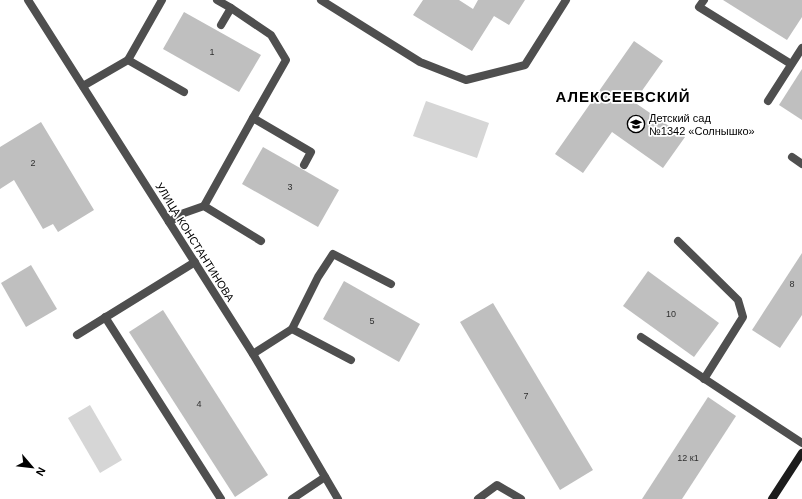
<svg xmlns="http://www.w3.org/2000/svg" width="802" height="499" viewBox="0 0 802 499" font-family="Helvetica,sans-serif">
<rect width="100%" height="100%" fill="#fff"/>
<!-- green -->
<g fill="#d6d6d6">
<polygon points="426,101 489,123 477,158 413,136"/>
<polygon points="90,405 122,460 100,473 68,418"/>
</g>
<!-- building -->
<g fill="#bfbfbf">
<polygon points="423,0 459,0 473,9 478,0 525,0 509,25 494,16 472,51 413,15"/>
<polygon points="723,0 802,0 802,17 787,40"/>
<polygon points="184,12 261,55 239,92 163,49"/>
<polygon points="634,41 663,61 634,102 685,137 663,168 612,132 583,173 555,154"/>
<polygon points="802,69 802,120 779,105"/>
<polygon points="41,122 94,210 58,232 53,224 43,229 14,180 0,189 0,147"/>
<polygon points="263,147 339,190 318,227 242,184"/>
<polygon points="802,253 802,315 780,348 752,330"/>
<polygon points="31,265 57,309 26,327 1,283"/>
<polygon points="648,271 719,323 694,357 623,306"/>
<polygon points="344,281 420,324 399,362 323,319"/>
<polygon points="493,303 593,470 560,490 460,322"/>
<polygon points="163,310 268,475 235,497 129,332"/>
<polygon points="708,397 736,416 682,499 642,499"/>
</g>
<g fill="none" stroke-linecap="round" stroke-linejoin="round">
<!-- lane -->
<g stroke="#4f4f4f" stroke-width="8">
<polyline points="217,0 231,8 221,25"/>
<polyline points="321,0 420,62 466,80 525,65 566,0"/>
<polyline points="704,0 699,7 791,64"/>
<polyline points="231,8 271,35 286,60 253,118"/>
<polyline points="128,60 162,0"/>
<polyline points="83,86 128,60 184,92"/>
<polyline points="768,101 802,48"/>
<polyline points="792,157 802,164"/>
<polyline points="204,206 253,118 311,152 304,165"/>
<polyline points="169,222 184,213 204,206 261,241"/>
<polyline points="678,241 738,300 743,317 704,379"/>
<polyline points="105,317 221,499"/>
<polyline points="292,329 318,277 333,254 391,284"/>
<polyline points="77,335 195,262"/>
<polyline points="641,337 802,443"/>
<polyline points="253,354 292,329 351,360"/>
<polyline points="292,499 325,477"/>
<polyline points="478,499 497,485 521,499"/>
</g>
<!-- street -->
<polyline stroke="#4f4f4f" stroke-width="8" points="28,0 253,354 338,499"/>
<!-- secondary -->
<polyline stroke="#1c1c1c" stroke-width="8" points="772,499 802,453"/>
</g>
<!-- icons -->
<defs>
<symbol id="school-ring" viewBox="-11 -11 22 22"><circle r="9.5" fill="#fff" stroke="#000" stroke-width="1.5"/><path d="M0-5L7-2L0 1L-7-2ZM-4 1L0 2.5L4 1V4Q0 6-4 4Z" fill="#000"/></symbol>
</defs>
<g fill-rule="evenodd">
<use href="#school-ring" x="626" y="114" width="20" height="20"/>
</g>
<g text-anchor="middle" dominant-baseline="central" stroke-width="3.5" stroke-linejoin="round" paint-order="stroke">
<!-- number labels -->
<g font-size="9" fill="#303030">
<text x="212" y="52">1</text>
<text x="33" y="163">2</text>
<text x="290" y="187">3</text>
<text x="792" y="284">8</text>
<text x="671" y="314">10</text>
<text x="372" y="321">5</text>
<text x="526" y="396">7</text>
<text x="199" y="404">4</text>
<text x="688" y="458">12 к1</text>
</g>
<!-- poi labels -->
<g font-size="11" fill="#000" stroke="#fff" text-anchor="start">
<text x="649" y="118">Детский сад<tspan x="649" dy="13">№1342 «Солнышко»</tspan></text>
</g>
<!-- street labels -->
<g font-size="11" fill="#000" stroke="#fff">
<text transform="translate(195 242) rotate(58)">УЛИЦА КОНСТАНТИНОВА</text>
</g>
<!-- district labels -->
<g font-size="15" font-weight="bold" letter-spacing="1" fill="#000" stroke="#fff">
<text x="623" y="96">АЛЕКСЕЕВСКИЙ</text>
</g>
</g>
<!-- north arrow -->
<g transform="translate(32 467) rotate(118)" stroke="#ffffff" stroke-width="3" paint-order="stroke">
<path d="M0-3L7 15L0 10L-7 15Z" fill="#000000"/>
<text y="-6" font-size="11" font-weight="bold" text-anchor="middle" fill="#000000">N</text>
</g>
</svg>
